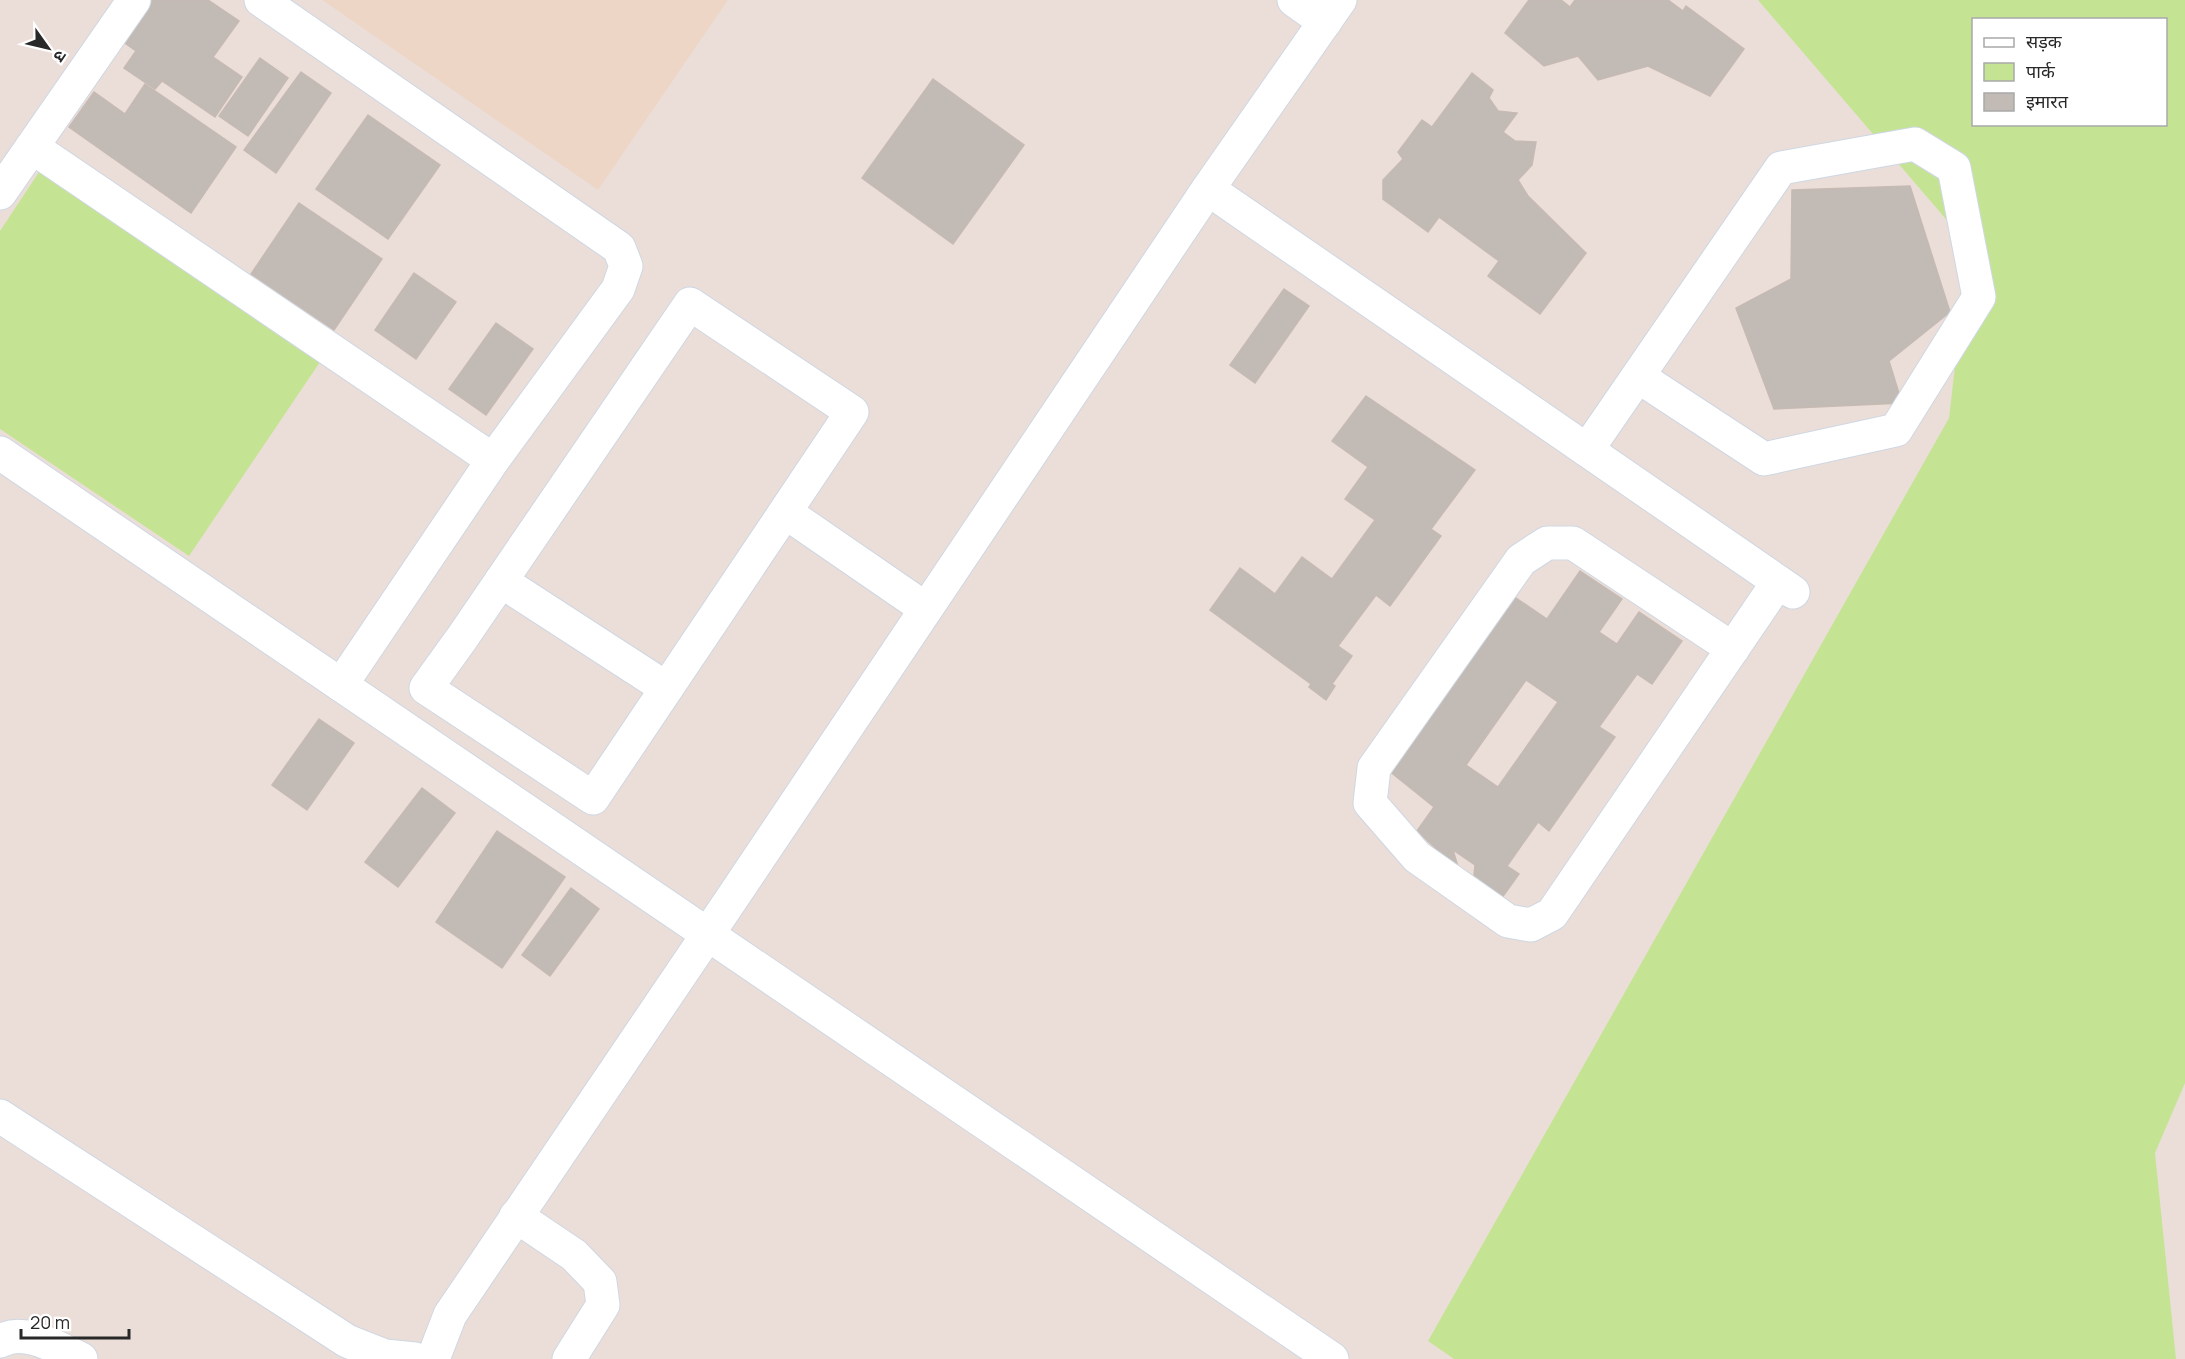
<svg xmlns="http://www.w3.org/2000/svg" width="2185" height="1359" viewBox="0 0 2185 1359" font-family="Manrope,'Noto Sans Devanagari',sans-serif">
<rect width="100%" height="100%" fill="#ebded9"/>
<!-- education -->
<polygon fill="#eed6c7" points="322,0 728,0 598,190"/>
<!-- green -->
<g fill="#c5e493" fill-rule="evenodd">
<path d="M1758,0H2185V1083L2155,1153L2176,1359H1454L1428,1341L1949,418L1969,246ZM1974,20H2166V124H1974Z"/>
<polygon points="39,172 320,362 189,556 0,429 0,231"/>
</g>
<!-- building -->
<g fill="#c2bab5" stroke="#c6bab3" stroke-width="1.5" fill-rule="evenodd">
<polygon points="144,0 208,0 239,21 213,57 242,77 215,117 162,81 155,89 124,68 136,51 118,38"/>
<polygon points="1529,0 1561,0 1570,7 1575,0 1668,0 1683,11 1686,6 1744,49 1710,96 1648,66 1598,80 1578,56 1544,66 1505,33"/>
<polygon points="260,58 288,78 248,136 219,116"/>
<polygon points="301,72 331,93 276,173 244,150"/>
<polygon points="1472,73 1493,90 1489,98 1498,111 1517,113 1503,132 1515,141 1536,142 1532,165 1518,180 1528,196 1586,253 1540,314 1488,276 1499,261 1439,217 1428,232 1383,199 1383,180 1403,159 1398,152 1422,120 1432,127"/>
<polygon points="933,79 1024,145 953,244 862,178"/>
<polygon points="145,84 236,147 191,213 69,127 94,92 125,114"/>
<polygon points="368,115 440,165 388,239 316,189"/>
<polygon points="1910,186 1950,312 1889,361 1902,403 1774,409 1736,308 1791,279 1792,190"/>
<polygon points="299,203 382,259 334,330 251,274"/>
<polygon points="414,273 456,302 416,359 375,330"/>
<polygon points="1284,289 1309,306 1255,383 1230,365"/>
<polygon points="496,323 533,349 486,415 449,389"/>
<polygon points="1366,396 1475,470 1431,529 1441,536 1390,606 1376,595 1338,646 1352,656 1332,684 1335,686 1326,700 1309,687 1311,684 1210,610 1240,568 1275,594 1302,557 1332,579 1375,520 1345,499 1368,467 1332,441"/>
<path d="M1580,571L1622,599L1599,632L1617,644L1639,612L1682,641L1652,684L1637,674L1599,727L1615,737L1549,831L1538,822L1507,866L1519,874L1501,899L1473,884L1475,865L1453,850L1459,870L1417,831L1434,807L1387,769L1510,594L1547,619ZM1526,680L1558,702L1498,787L1466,765Z"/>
<polygon points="319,719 354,743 307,810 272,785"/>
<polygon points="422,788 455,813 398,887 365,862"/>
<polygon points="497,831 565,877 502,968 436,922"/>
<polygon points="571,888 599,909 550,976 522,955"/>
</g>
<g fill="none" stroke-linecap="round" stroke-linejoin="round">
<defs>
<g id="minor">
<polyline points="261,0 619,248 626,266 618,289 493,460 341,685"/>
<polyline points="1294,0 1325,22"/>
<polyline points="32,147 493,460"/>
<polyline points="1208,189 1793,592"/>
<polyline points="0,193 134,0"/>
<polyline points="1587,450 1781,168 1915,144 1954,168 1979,297 1896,430 1764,459 1639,377"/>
<polyline points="0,453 1332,1359"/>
<polyline points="785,512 593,798 426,688 462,638 690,304 852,412 785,512 926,609"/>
<polyline points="501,581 666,688"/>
<polyline points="1733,649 1573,543 1547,543 1521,560 1374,768 1370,803 1417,857 1508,921 1531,925 1552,914 1778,582"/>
<polyline points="0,1116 347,1341 385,1356 415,1359"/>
<polyline points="516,1216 574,1255 600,1282 603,1305 569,1359"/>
<path d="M0,1341C25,1327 57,1348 81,1359"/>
<polyline points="433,1359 450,1315 708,934 1208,189 1340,0"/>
</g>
</defs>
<!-- minor casing -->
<use href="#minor" stroke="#ced7e2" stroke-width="35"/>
<!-- minor -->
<use href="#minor" stroke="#fff" stroke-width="33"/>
</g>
<!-- legend -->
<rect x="1972" y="18" width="195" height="108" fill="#ffffff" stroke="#a9a9a9" stroke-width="1.5"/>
<rect x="1984" y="38" width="30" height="9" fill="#ffffff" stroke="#a9a9a9" stroke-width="1.5"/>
<text x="2026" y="48" font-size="18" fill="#282828">सड़क</text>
<rect x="1984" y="63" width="30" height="18" fill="#c5e493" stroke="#a9a9a9" stroke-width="1.5"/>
<text x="2026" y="78" font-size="18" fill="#282828">पार्क</text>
<rect x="1984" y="93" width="30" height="18" fill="#c2bab5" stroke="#a9a9a9" stroke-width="1.5"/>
<text x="2026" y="108" font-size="18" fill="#282828">इमारत</text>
<!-- north arrow -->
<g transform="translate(48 48) rotate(124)" stroke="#ffffff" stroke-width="4.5" paint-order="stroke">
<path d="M0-4.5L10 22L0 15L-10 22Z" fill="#282828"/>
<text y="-9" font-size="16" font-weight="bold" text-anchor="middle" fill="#282828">उ</text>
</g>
<!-- scale -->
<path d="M21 1329v9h108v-9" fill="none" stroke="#282828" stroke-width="3"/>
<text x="30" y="1329" font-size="18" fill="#282828" stroke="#ffffff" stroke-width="4.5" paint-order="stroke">20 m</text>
</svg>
